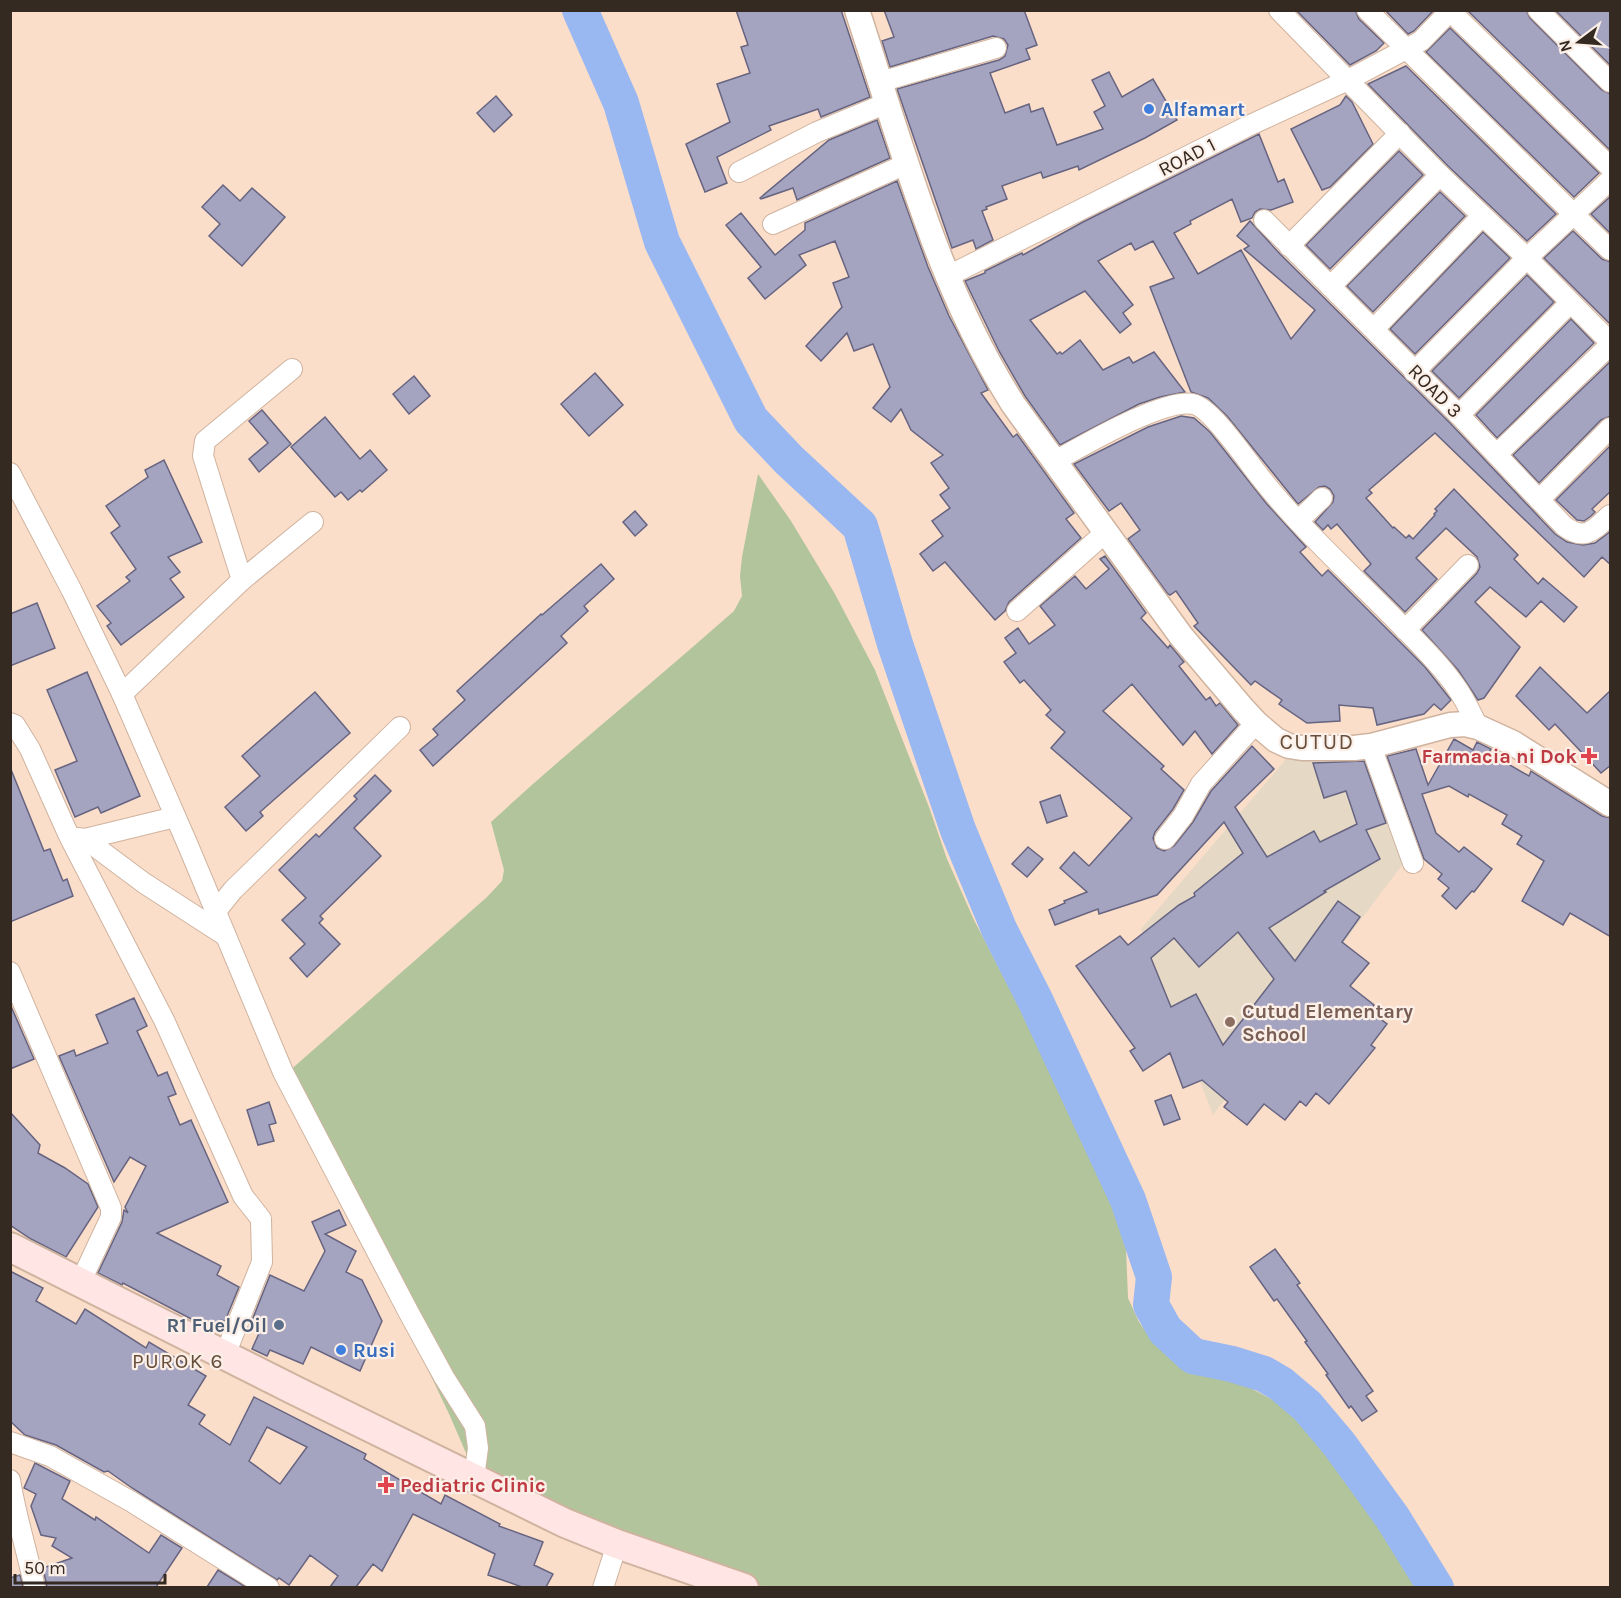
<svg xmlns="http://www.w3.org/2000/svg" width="1621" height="1598" viewBox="0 0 1621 1598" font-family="Karla,sans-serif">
<rect width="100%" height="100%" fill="#fbdec9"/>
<!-- education -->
<polygon fill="#e5d9c5" points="1370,751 1403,864 1213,1115 1141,929 1287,758"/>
<!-- green -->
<path fill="#b1c49c" d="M758,474L791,521L835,594L875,670L929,807L947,859L974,920L1112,1185L1125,1223L1128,1298L1139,1322L1157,1347L1193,1369L1239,1382L1290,1409L1323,1439L1364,1494L1422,1587H765L726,1576L475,1474L450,1416L287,1073L487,897L502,881L504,870L491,822C570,749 654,682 734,611L742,596L740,576L742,557Z"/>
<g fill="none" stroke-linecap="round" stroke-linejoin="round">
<!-- river -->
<polyline stroke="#99b7f1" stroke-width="36" points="580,10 621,103 662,242 751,420 789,460 860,526 895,644 958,830 999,929 1036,1002 1128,1200 1154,1277 1151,1305 1165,1330 1193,1356 1232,1364 1264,1374 1281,1384 1307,1406 1339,1444 1392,1517 1436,1588"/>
</g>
<!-- building -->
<g fill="#a4a3c0" stroke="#666480" stroke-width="1.5" fill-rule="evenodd">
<polygon points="736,10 841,10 870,97 821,117 818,109 769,126 771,130 717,157 727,183 705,192 686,144 730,122 717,84 750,73 741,47 748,45"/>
<polygon points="884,10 1024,10 1037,45 1026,49 1030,59 990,73 1005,113 1029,104 1031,112 1043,108 1057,145 1103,129 1094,112 1105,106 1092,80 1109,72 1122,97 1153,79 1177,120 1145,138 1079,170 1078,166 1043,178 1041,172 1002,186 1007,199 986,207 987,209 982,211 993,240 976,249 973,240 952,248 897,89 999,60 1005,56 1008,45 1004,39 993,36 890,67 882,41 894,37"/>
<polygon points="1296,10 1355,10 1359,19 1384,43 1376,51 1350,65"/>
<polygon points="1385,10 1434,10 1414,31 1408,34"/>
<polygon points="1467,10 1526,10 1530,18 1602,90 1611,94 1611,151"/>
<polygon points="1555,10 1611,10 1611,66"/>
<polygon points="1450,28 1599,173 1574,197 1426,52"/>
<polygon points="1406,66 1556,214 1527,241 1448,166 1368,84"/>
<polygon points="496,96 512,115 494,132 477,113"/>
<polygon points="1346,96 1352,102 1373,144 1330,187 1322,190 1291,129 1340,105"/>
<polygon points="877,120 890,158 797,200 793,188 761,199 760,198 829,140"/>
<polygon points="1259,134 1278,182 1284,179 1293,202 1271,210 1260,209 1255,212 1252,218 1241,222 1232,199 1190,221 1191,224 1174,233 1198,274 1241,250 1291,339 1315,310 1244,249 1249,246 1237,236 1250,221 1280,254 1450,423 1555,534 1567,542 1583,545 1595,543 1611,531 1611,565 1602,557 1584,577 1435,433 1369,490 1372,493 1366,498 1393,528 1394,527 1406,538 1409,535 1413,539 1435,515 1434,514 1437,511 1435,509 1454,489 1518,555 1514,559 1538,584 1543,578 1577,607 1564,622 1541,601 1526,617 1490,587 1475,602 1520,647 1484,698 1478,700 1458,670 1422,630 1477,573 1480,567 1477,557 1446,528 1416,558 1437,579 1405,612 1364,571 1371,564 1337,524 1331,529 1328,525 1323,530 1315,522 1333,502 1334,496 1330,489 1325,486 1319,487 1298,504 1227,416 1208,398 1191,392 1150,287 1174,278 1153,241 1135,250 1131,243 1098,261 1133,305 1123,313 1131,324 1120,333 1085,291 1030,320 1057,354 1060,352 1062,354 1080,340 1103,370 1129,357 1133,363 1154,352 1185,392 1160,397 1139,404 1060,445 1025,396 999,351 965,281 985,273 985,271 1022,253 1023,255 1083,222"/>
<polygon points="1399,151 1423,175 1330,269 1306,245"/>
<polygon points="897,181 928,267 949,316 988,390 981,393 1013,437 1017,434 1074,513 1066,519 1081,538 1009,602 1005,611 995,620 945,562 933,571 920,554 943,536 932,521 950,508 940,495 949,488 931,463 943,455 911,430 901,409 891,422 873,408 890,387 873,344 854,351 847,333 821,361 806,346 842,307 833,283 849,277 835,241 799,255 806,265 765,299 748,278 761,267 726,225 741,213 775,255 805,230 805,223"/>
<polygon points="223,185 240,201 252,188 285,217 242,266 209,236 220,224 202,207"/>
<polygon points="1440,192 1465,216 1373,312 1347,286"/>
<polygon points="1611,196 1611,234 1591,214"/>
<polygon points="1573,231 1602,259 1611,262 1611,325 1544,258"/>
<polygon points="1483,232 1510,258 1415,354 1390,329"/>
<polygon points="1527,275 1554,302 1459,398 1432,371"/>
<polygon points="1571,319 1594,343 1497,438 1476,415"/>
<polygon points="1611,361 1611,416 1601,420 1539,483 1513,455"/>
<polygon points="595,373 623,405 589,436 561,404"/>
<polygon points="414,376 430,396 409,414 393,394"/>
<polygon points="262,410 291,444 259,472 249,459 268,443 249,421"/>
<polygon points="1181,416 1194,418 1210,432 1266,503 1306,547 1300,552 1322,576 1328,570 1425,667 1451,700 1441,710 1434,704 1424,714 1377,725 1373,708 1339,705 1340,721 1307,723 1279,704 1282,700 1255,681 1251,685 1194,626 1198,623 1176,591 1170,595 1167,593 1128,539 1140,530 1121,503 1109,511 1074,464 1148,427"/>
<polygon points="325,417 360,459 370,450 387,470 362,492 360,490 348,500 341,492 335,497 291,447"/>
<polygon points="1611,445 1611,491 1592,509 1595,512 1591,516 1584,521 1577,520 1556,500"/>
<polygon points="164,460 202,542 168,557 180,572 170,579 184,597 121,645 107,626 111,623 97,606 130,581 126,577 136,569 111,533 120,526 106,506 148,477 145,470"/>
<polygon points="635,511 647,525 635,536 623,522"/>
<path d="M1105,556L1146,613L1141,618L1168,648L1170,645L1184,662L1179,666L1206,700L1210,697L1216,706L1220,703L1238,725L1212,754L1195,731L1183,745L1132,684L1103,711L1164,766L1161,769L1184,790L1173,809L1155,832L1153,838L1157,848L1164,851L1174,846L1193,822L1211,791L1252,746L1274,769L1235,807L1267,857L1314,831L1320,842L1357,824L1346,791L1324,798L1313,763L1364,761L1386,823L1366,830L1380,859L1324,891L1326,892L1269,928L1295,961L1338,901L1360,917L1342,942L1369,963L1350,986L1374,1005L1370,1011L1387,1024L1371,1045L1375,1048L1329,1104L1316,1093L1306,1106L1300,1101L1285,1120L1264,1104L1247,1125L1224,1107L1228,1102L1202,1080L1183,1088L1170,1053L1143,1071L1130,1051L1135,1048L1076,966L1120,936L1128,945L1179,905L1195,896L1194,893L1243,853L1224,822L1157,895L1099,914L1098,909L1055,925L1049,910L1065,903L1064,901L1087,892L1060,868L1074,852L1089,866L1132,818L1051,748L1065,732L1046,715L1051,710L1024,680L1020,683L1004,662L1016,653L1005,638L1018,628L1029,644L1055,625L1040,606L1075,576L1086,589L1109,569L1100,559ZM1238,932L1274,979L1223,1045L1196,994L1171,1007L1151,958L1174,938L1199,967Z"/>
<polygon points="601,564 614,579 584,606 588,611 561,636 567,643 433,766 420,750 438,735 433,729 465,700 457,691 541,614 542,615"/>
<polygon points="37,603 55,648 10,666 10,614"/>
<polygon points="1540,667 1587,713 1611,690 1611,765 1601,773 1555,724 1549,730 1516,696"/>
<polygon points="87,672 140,796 101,813 98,807 75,817 55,770 77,761 47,690"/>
<polygon points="315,692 350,733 260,812 263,816 246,831 225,807 260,776 242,756"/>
<polygon points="1454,739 1473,750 1477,742 1491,749 1489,753 1529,776 1531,771 1602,816 1611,818 1611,937 1570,913 1563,925 1522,901 1544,861 1517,844 1522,836 1502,824 1507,815 1469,794 1468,797 1449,786 1422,794 1436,833 1459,852 1464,847 1492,869 1474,892 1472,891 1456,909 1442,896 1449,888 1438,879 1442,874 1424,859 1387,756 1416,749 1428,785"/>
<polygon points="10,767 44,851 50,849 63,881 67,879 73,896 10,922"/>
<polygon points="375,775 391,791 354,828 381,856 320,916 323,919 319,923 340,944 307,977 290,958 305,944 282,920 306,898 279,870 316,834 319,837 357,799 354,796"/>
<polygon points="1060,795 1067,816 1047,823 1040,802"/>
<polygon points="1028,847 1043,859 1027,877 1012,864"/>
<polygon points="134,998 147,1026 137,1031 158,1076 167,1072 176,1094 168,1097 180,1125 191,1120 228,1202 157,1233 221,1266 217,1275 239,1287 225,1321 220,1320 214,1331 123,1283 122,1285 98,1273 122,1222 124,1210 128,1213 125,1207 146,1166 130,1157 114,1182 59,1056 74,1050 76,1056 108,1043 96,1015"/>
<polygon points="10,1004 34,1059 10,1069"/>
<polygon points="1171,1095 1180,1119 1164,1125 1155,1101"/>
<polygon points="269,1102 276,1123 269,1125 274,1141 258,1145 247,1110"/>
<polygon points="10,1112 40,1145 38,1153 65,1168 88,1184 98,1207 66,1257 31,1239 10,1225"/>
<polygon points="339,1210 346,1225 325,1234 356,1251 346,1272 362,1280 382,1321 360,1371 311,1347 303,1364 270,1350 267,1356 252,1349 260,1331 249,1328 270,1275 304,1291 325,1251 312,1222"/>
<polygon points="1275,1249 1300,1283 1297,1285 1373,1391 1366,1396 1377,1411 1362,1421 1351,1406 1349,1408 1326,1375 1328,1374 1305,1342 1307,1341 1277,1299 1274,1301 1250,1267"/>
<path d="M10,1271L43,1288L36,1301L76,1324L85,1309L146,1348L149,1342L206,1376L188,1405L205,1415L199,1424L230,1445L254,1397L366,1454L364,1459L441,1504L445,1495L500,1524L499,1526L543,1542L534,1565L553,1574L546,1587H522L488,1575L495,1554L413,1514L382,1571L373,1564L356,1587H330L338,1576L310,1555L289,1585L279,1578L277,1580L132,1488L108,1471L104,1472L56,1445L25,1435L10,1421ZM267,1427L307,1447L280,1484L249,1461Z"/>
<polygon points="35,1463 70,1481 62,1499 95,1520 96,1517 149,1553 161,1535 182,1548 156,1587 47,1587 43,1568 72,1558 52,1546 56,1538 41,1535 31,1506 36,1494 24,1488"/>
<polygon points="218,1570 246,1587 207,1587"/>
<polygon points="20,1575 23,1587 10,1587 10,1578"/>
</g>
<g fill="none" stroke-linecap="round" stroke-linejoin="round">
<defs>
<g id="minor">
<polyline points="1279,10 1440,175 1527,258 1610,342"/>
<polyline points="1367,10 1610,250"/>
<polyline points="1449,10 1610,167"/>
<polyline points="1538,10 1610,82"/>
<polyline points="880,82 996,48"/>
<polyline points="739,172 817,132 887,103"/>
<path d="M1264,220L1459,415L1564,526C1585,542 1594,530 1610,515"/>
<polyline points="773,224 906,164"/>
<polyline points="1289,246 1400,133"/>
<polyline points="946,277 1246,127 1348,80 1421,41 1451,10"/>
<polyline points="1331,286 1440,175"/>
<polyline points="1374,329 1482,216"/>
<polyline points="1414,372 1527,258 1610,180"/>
<polyline points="1459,415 1570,303"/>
<polyline points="1497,454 1610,345"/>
<path d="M1055,461C1083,446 1163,398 1193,404C1211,407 1247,461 1260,477C1299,527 1347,570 1392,616C1414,639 1438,661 1456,687C1465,699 1471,713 1478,727"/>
<polyline points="10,473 72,591 122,694 187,843 283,1072 409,1313 444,1377 475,1426 478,1448 474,1478"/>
<polyline points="1539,500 1610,428"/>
<polyline points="1298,521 1322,498"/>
<polyline points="242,580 203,456 205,441 292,369"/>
<polyline points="1017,611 1106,532"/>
<polyline points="1405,630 1468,565"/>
<polyline points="122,694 242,580 313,522"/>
<polyline points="10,723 15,725 30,749 69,836 164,1020 243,1196 261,1219 262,1262 225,1355"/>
<polyline points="1371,746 1413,863"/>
<polyline points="77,838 85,839 175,817"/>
<polyline points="85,839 144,883 226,936"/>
<polyline points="1165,839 1183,816 1201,784 1256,723"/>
<polyline points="216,911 233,890 400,727"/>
<polyline points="10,972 111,1208 111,1217 80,1283"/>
<polyline points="10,1442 50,1456 132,1502 269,1588"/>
<path d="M10,1480C16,1517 27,1551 35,1588"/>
<polyline points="603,1588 617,1544"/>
</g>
<path id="tertiary" d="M857,10C902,146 936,282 1013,404L1181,636L1243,709L1256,723L1276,740L1289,746L1302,748H1354L1371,746L1450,725L1465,724L1478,727L1513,743L1610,804"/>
<polyline id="secondary" points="10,1247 296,1391 565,1523 617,1544 744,1588"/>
</defs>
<!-- minor casing -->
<use href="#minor" stroke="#cfb39f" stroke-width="22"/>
<!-- tertiary casing -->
<use href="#tertiary" stroke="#cfb39f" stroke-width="27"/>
<!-- secondary casing -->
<use href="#secondary" stroke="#cfb39f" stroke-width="32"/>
<!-- minor -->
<use href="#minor" stroke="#fff" stroke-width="20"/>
<!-- tertiary -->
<use href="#tertiary" stroke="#fff" stroke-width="24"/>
<!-- secondary -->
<use href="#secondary" stroke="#ffe5e4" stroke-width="28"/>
</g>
<!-- markers -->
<g fill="#3f7fe0" stroke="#fbefe7" stroke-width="2">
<circle cx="1149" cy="109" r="6"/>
<circle cx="341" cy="1350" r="6"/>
</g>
<g fill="#e0444e" stroke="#fbefe7" stroke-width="2">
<path d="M1586 747h6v6h6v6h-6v6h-6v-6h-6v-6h6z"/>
<path d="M383 1476h6v6h6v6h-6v6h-6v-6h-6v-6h6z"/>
</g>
<circle fill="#8d6e63" stroke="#fbefe7" stroke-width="2" cx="1230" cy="1022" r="6"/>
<circle fill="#5c6f8a" stroke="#fbefe7" stroke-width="2" cx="279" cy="1325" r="6"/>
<g text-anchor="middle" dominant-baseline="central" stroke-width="4.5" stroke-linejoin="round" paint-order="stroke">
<!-- shop labels -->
<g font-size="20" font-weight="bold" fill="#366cbe" stroke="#fbefe7" text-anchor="start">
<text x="1161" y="109">Alfamart</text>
<text x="353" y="1350">Rusi</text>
</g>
<!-- street labels -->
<g font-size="20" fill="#352a22" stroke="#fbefe7">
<text transform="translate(1187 157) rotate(-27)">ROAD 1</text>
<text transform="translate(1435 391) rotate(45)">ROAD 3</text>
</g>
<!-- health labels -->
<g font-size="20" font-weight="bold" fill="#be3a42" stroke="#fbefe7" text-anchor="end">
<text x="1577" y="756">Farmacia ni Dok</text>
<text x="400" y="1485" text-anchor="start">Pediatric Clinic</text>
</g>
<!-- education labels -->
<g font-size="20" font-weight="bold" fill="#785e54" stroke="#fbefe7" text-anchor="start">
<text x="1242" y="1011">Cutud Elementary<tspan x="1242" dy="23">School</tspan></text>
</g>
<!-- service labels -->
<g font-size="20" font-weight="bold" fill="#4e5e75" stroke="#fbefe7" text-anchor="end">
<text x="267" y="1325">R1 Fuel/Oil</text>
</g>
<!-- neighbourhood labels -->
<g font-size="21" letter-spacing="1.5" fill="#664e3c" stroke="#fbefe7">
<text x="178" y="1361">PUROK 6</text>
</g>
<!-- quarter labels -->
<g font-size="22" letter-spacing="1.5" fill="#664e3c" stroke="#fbefe7">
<text x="1317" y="742">CUTUD</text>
</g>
</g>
<!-- border -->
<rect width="1621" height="1598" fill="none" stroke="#352a22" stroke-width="24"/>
<!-- north arrow -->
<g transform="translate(1579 42) rotate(254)" stroke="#fbefe7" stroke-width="4.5" paint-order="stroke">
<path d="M0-4.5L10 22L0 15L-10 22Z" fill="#352a22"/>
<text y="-9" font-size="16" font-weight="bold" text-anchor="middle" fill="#352a22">N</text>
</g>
<!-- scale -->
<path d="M15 1574v9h150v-9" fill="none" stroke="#352a22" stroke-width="3"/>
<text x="24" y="1574" font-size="18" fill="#352a22" stroke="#fbefe7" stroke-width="4.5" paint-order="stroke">50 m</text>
</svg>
